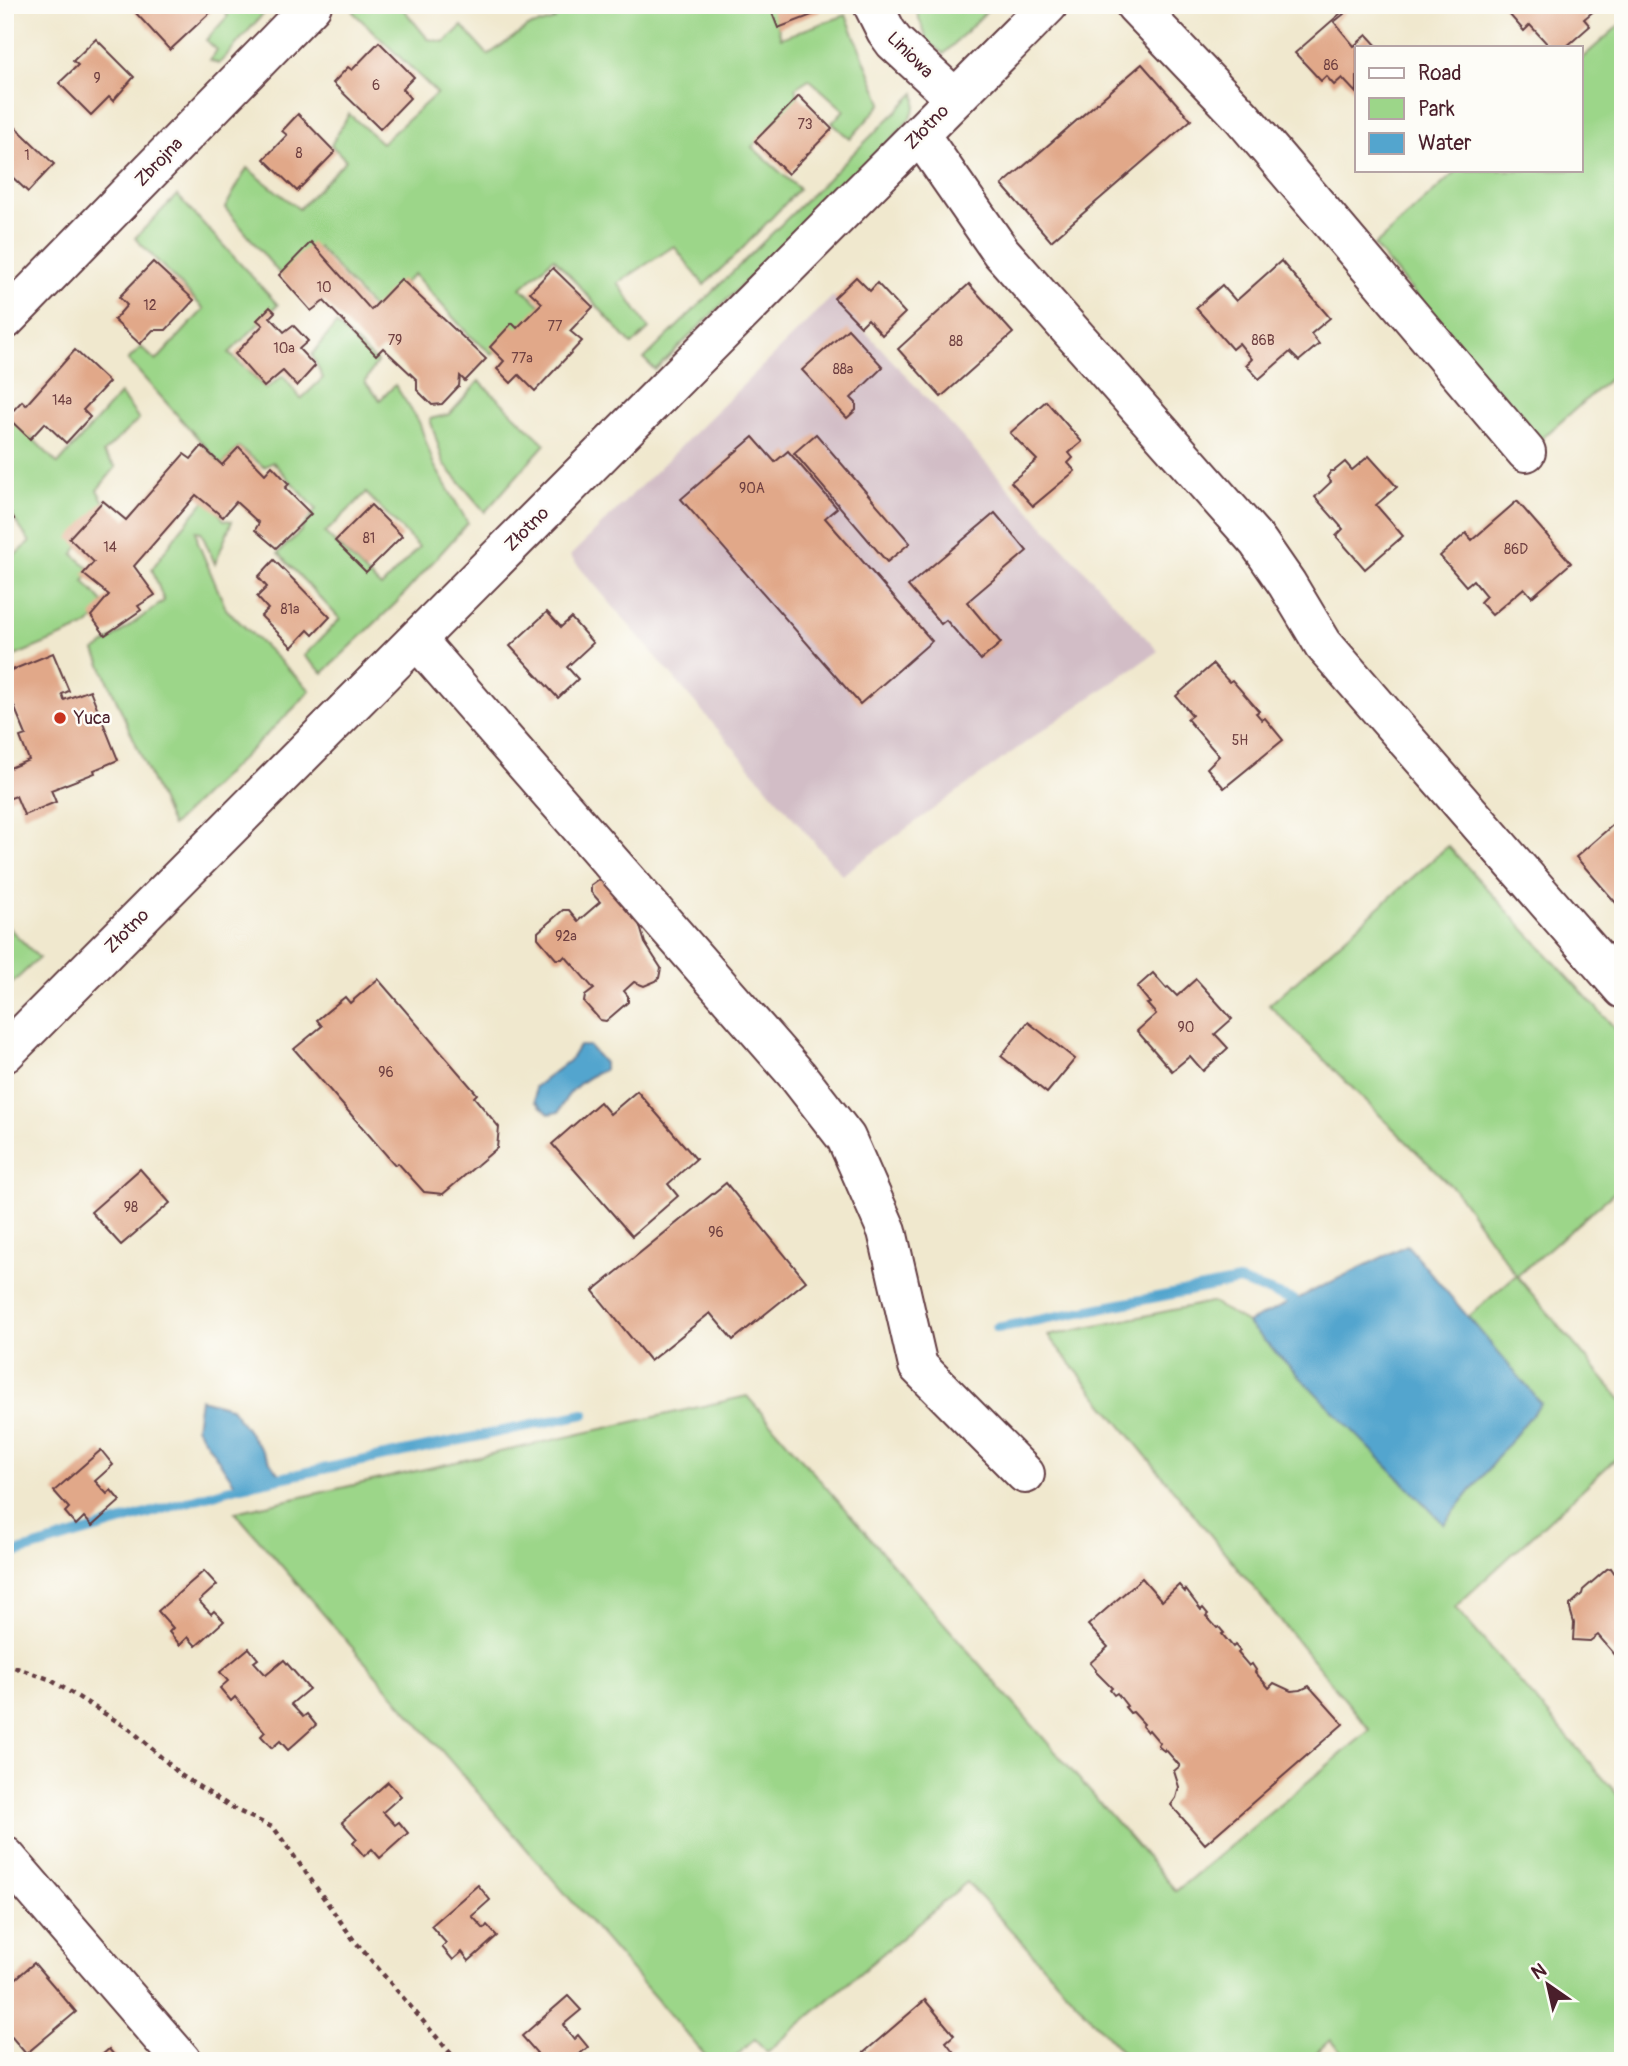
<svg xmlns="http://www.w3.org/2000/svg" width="1628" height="2066" viewBox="0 0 1628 2066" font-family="Pangolin,sans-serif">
<rect width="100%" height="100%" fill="#fdfcf7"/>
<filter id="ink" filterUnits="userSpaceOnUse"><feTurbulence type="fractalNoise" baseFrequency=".0143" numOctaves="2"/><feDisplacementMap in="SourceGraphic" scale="14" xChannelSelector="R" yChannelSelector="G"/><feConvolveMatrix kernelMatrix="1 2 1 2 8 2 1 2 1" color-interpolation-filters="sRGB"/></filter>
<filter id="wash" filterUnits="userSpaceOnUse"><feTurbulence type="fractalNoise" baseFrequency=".00686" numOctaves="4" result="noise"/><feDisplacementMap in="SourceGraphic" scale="28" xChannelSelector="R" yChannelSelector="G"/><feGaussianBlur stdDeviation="1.57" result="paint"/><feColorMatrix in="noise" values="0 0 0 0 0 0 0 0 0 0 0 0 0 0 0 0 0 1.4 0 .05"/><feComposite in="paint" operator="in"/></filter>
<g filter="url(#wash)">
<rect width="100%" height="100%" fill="#f0e8ce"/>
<!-- industrial -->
<polygon fill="#d2bdc6" points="833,296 1158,651 1036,735 842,875 570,556"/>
<!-- green -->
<g fill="#9cd689" stroke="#737a5a" stroke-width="2" fill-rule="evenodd">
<polygon points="220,5 271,5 219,64 210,60 217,50 206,40 228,16"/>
<polygon points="360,5 400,5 428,39 445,42 462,26 488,55 528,27 555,20 542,5 772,5 781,38 846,15 882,103 850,139 832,123 844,110 809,79 795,88 799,99 752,147 799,189 740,251 704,285 674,246 618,283 649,329 632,345 554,258 521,288 546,310 492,354 468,334 414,274 375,311 318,247 284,279 225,208 247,168 299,209 346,160 331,145 349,114 382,143 437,93 353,12"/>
<polygon points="914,5 993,5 944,54 928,42"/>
<polygon points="1623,22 1623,367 1539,441 1374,246 1458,170 1581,170 1581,59"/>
<path d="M915,93C920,113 904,125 892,139L655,370L644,359Z"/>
<path d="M177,195L278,305L229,353L266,389L283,376L301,399L323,378L312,355L336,324L377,362L365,382L380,400L395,385L419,422L434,465L468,523L396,603L323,673L304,656L340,619L278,553L300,532L316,509L273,462L264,467L239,447L222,465L128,360L141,347L156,361L204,309L135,238ZM366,493L419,547L381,587L325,533Z"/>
<polygon points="479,381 545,444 485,512 444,464 430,419 450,414"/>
<polygon points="120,394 139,419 103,453 116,467 97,490 107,507 73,554 93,572 84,581 108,608 85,627 5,660 5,563 30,542 14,519 5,498 5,411 58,464"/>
<polygon points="208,497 224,520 232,521 215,564 201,532 196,531 198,543 226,609 310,690 297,705 172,826 95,651 164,601 152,569 180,530"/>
<polygon points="1448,846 1623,1037 1623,1185 1517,1276 1623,1402 1623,1452 1455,1607 1623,1801 1623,2061 1348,2061 1330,2040 1307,2061 1130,2061 967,1882 767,2052 755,2039 731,2061 710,2061 235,1512 747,1396 1176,1891 1370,1730 1048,1336 1211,1302 1247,1323 1445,1523 1540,1404 1468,1317 1516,1275 1455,1190 1269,1005"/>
<polygon points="5,924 39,958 5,990"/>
</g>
<!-- water -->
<g fill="#53a5ce" stroke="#4e627c" stroke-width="2">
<path d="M579,1046H589L604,1063V1070C583,1078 567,1091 559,1112L549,1114L535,1101V1087L571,1059Z"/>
<polygon points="1407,1245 1541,1403 1444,1524 1247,1323"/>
<polygon points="200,1399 230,1407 282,1478 237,1487 196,1427"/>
</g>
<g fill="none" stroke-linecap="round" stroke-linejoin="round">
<!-- stream -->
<g stroke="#53a5ce" stroke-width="10">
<polyline points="997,1328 1239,1281 1293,1300"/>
<polyline points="5,1556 237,1487 584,1414"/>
</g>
</g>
<g id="blocks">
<!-- building -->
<g fill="#e1a889">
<polygon points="140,5 209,5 213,10 170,50 134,11"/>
<polygon points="769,5 818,5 820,12 778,28"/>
<polygon points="1501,5 1601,5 1584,19 1590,26 1566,47 1550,47 1530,25 1524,31"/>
<polygon points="1342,12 1344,14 1334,22 1354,46 1367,35 1378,47 1357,47 1357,94 1342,78 1334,85 1326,76 1321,81 1295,53"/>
<polygon points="96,39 134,77 113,101 109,97 91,115 59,83 78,65 73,61"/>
<polygon points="379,42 414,77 402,89 410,98 380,129 333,83 348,67 352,70"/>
<polygon points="1142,64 1191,120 1051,241 1002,185"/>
<polygon points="799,96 832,129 788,174 755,141"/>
<polygon points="298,114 335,152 297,191 264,159 287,135 282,131"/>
<polygon points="5,117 54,164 28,192 5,170"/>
<polygon points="311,242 371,310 401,279 486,359 465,381 460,376 459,386 442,404 432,405 417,390 417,380 383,348 376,355 324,301 311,311 279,275"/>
<polygon points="1281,261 1330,318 1311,334 1319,344 1299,361 1290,352 1259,379 1246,365 1252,359 1239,343 1232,349 1196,308 1222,285 1236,301"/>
<polygon points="153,262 194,300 166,330 153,330 140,344 114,320 127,305 119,297"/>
<polygon points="553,268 593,307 570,331 582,341 535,391 519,375 511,383 497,369 504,361 490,347 512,323 517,328 542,303 530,292"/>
<polygon points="856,277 870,291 877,283 905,313 882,335 868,319 861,326 834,298"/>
<polygon points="969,284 1013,333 941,397 898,349"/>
<polygon points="270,307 275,312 270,317 284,332 293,325 308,341 299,349 315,366 297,386 283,371 264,387 235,354 263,325 257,320"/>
<polygon points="848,329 883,367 851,398 856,403 856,410 847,418 802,370"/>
<polygon points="75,350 109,382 83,410 90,417 66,443 45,423 30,439 7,417 22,401 26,405"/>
<polygon points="1046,401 1082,442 1069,453 1073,458 1068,463 1075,471 1033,506 1011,482 1037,460 1010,433"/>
<polygon points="816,434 910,543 887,562 794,453"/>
<polygon points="753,437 775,462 788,451 837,508 825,518 932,641 860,704 681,499"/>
<polygon points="202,446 222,465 239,447 265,474 272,466 289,484 285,488 311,514 276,548 255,530 259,523 236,502 223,517 196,495 134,566 155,595 138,606 141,610 105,635 91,616 109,595 83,574 94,562 69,538 103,501 126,520 184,454 191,459"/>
<polygon points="1369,456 1397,487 1376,505 1403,536 1365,569 1336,536 1343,529 1315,497 1331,482 1327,477 1331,471 1334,471 1345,462 1352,470"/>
<polygon points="5,498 14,519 5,523"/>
<polygon points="1517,501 1571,563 1532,597 1524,588 1492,615 1480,602 1486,596 1473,580 1466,586 1440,556 1466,533 1472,540"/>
<polygon points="371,505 402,536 366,572 335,541"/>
<polygon points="995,513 1027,551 967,602 1001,643 981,660 946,620 941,624 908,586"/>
<polygon points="274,560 330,617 313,635 308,630 292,647 261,616 268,609 257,597 267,587 258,577"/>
<polygon points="547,612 561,627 571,618 593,643 567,667 578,679 558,698 510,646"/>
<polygon points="53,653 69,691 62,694 64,700 90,690 118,760 94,770 95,773 51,790 56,802 24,815 16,796 5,800 5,770 29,760 20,737 26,735 9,694 5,695 5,673"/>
<polygon points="1213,664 1229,682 1232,680 1259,711 1256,713 1262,720 1265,718 1283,740 1224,788 1207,768 1219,756 1187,719 1192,715 1176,696"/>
<polygon points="1623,816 1623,911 1576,857"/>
<polygon points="602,877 636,913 645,943 661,968 659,978 656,981 644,986 634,982 624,991 628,996 628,1002 606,1021 600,1020 584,1002 585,996 594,989 565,956 562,959 556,959 538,938 538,932 563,910 569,910 578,921 600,902 591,892 591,885"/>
<polygon points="1153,973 1166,988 1168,987 1177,996 1196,979 1232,1019 1215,1034 1228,1048 1203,1071 1190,1056 1172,1071 1137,1031 1156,1014 1147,1004 1150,1003 1137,987"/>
<polygon points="378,979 477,1094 474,1097 499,1127 497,1148 443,1194 424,1192 398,1163 395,1165 294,1049 322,1026 317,1020 345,997 350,1003"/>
<polygon points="1028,1022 1075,1059 1047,1093 1001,1056"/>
<polygon points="637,1091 696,1159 668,1184 678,1196 632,1236 552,1144 600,1102 610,1114"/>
<polygon points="140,1169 170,1203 121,1245 91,1212"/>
<polygon points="726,1183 806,1281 733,1340 710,1313 650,1361 593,1291"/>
<polygon points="101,1450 113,1465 95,1481 107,1494 111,1490 120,1501 92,1526 84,1517 76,1525 65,1512 69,1508 54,1491"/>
<polygon points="1623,1567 1623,1664 1598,1635 1590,1641 1573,1640 1574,1623 1570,1609 1570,1605 1582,1594 1583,1590 1607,1569 1611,1568 1615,1574"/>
<polygon points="204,1571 217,1585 199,1601 211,1614 214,1611 224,1621 196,1646 188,1637 180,1645 169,1632 173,1628 158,1611"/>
<polygon points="1142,1578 1162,1601 1179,1585 1185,1592 1186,1590 1201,1610 1203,1608 1208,1614 1206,1616 1217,1628 1219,1627 1224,1633 1222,1634 1233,1647 1235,1645 1240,1651 1238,1653 1249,1666 1252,1664 1256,1670 1255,1672 1269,1688 1274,1683 1291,1691 1301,1690 1309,1686 1343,1724 1205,1844 1171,1805 1176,1798 1179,1787 1174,1771 1180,1766 1165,1749 1164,1751 1158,1746 1160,1743 1149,1730 1147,1732 1142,1726 1144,1724 1133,1712 1130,1713 1125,1707 1127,1706 1117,1693 1114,1695 1110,1690 1112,1688 1095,1671 1096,1670 1090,1663 1108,1647 1088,1625"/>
<polygon points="249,1648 258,1659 254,1662 266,1675 284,1660 309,1689 291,1704 303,1717 307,1714 316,1725 288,1750 280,1741 272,1748 261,1736 265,1732 235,1697 231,1701 220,1688 228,1681 220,1672"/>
<polygon points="388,1782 401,1796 383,1812 395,1825 399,1822 408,1833 380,1858 372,1849 364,1856 353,1843 357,1839 342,1822"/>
<polygon points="478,1885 490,1900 472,1916 484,1929 487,1925 497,1936 469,1961 462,1952 453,1960 442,1947 446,1943 431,1926"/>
<polygon points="34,1963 76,2012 26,2054 5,2029 5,1988"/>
<polygon points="568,1996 581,2010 563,2025 574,2039 578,2035 588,2047 571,2061 536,2061 532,2057 537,2053 522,2036"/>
<polygon points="925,2000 954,2035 946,2042 956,2055 949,2061 854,2061"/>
<polygon points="109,2049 119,2061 95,2061"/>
</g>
</g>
</g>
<g filter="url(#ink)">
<use href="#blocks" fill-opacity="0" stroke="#633d43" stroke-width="2"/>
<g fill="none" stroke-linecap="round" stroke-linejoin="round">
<defs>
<g id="minor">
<polyline points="873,5 886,31 894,42 955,98"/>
<polyline points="1135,5 1242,117 1526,452"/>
<polyline points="920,135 1001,252 1258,542 1287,584 1323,644 1623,989"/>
<polyline points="5,320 312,5"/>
<polyline points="417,640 797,1075 846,1138 887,1231 918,1366 1025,1474"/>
<polyline points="5,1053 1048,5"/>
<polyline points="5,1856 182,2061"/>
</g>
</defs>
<!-- minor casing -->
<use href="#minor" stroke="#633d43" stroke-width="42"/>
<!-- path -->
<polyline stroke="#633d43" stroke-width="4.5" stroke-dasharray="5 5" stroke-linecap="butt" points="5,1664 49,1679 131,1730 182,1776 236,1810 274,1828 353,1939 457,2061"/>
<!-- minor -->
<use href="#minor" stroke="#fff" stroke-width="38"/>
</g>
</g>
<!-- markers -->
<circle fill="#c8321e" stroke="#fdfcf7" stroke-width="2.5" cx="60" cy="718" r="7"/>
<g text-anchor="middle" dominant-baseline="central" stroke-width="5" stroke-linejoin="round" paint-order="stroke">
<!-- number labels -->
<g font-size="14" fill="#704142">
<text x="1331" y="65">86</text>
<text x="97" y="78">9</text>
<text x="376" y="85">6</text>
<text x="805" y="124">73</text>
<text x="299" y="153">8</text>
<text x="27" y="155">1</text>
<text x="324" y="287">10</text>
<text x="150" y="305">12</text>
<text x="555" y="326">77</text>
<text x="395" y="340">79</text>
<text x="1263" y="340">86B</text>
<text x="956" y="341">88</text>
<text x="284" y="348">10a</text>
<text x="522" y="358">77a</text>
<text x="843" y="369">88a</text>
<text x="62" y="400">14a</text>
<text x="752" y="488">90A</text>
<text x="369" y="538">81</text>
<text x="110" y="547">14</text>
<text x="1516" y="549">86D</text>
<text x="290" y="609">81a</text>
<text x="1240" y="740">5H</text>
<text x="566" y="936">92a</text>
<text x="1186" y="1027">90</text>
<text x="386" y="1072">96</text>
<text x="131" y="1207">98</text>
<text x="716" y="1232">96</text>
</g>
<!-- street labels -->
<g font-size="18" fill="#4a1f2b" stroke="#fdfcf7">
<text transform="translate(910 55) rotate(45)">Liniowa</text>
<text transform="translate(927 127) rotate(-46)">Złotno</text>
<text transform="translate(159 162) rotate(-46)">Zbrojna</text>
<text transform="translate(527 529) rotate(-45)">Złotno</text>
<text transform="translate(127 931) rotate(-45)">Złotno</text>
</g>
<!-- poi labels -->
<g font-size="18" fill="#4a1f2b" stroke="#fdfcf7" text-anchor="start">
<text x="74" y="718">Yuca</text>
</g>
</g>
<!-- margin -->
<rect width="1628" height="2066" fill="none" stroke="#fdfcf7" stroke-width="28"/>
<!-- legend -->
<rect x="1355" y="46" width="228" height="126" fill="#fdfcf7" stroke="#b5a4a5" stroke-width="2"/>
<rect x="1369" y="68" width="35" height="10" fill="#ffffff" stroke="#b5a4a5" stroke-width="2"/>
<text x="1418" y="80" font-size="21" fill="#4a1f2b">Road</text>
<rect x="1369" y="98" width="35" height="21" fill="#9cd689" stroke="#b5a4a5" stroke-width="2"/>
<text x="1418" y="116" font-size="21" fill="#4a1f2b">Park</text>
<rect x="1369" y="133" width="35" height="21" fill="#53a5ce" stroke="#b5a4a5" stroke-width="2"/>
<text x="1418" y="150" font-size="21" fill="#4a1f2b">Water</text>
<!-- north arrow -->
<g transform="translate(1548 1985) rotate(326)" stroke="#fdfcf7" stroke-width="5" paint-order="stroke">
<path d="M0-5L12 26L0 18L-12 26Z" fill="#4a1f2b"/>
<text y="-10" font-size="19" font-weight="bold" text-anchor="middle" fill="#4a1f2b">N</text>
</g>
</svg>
